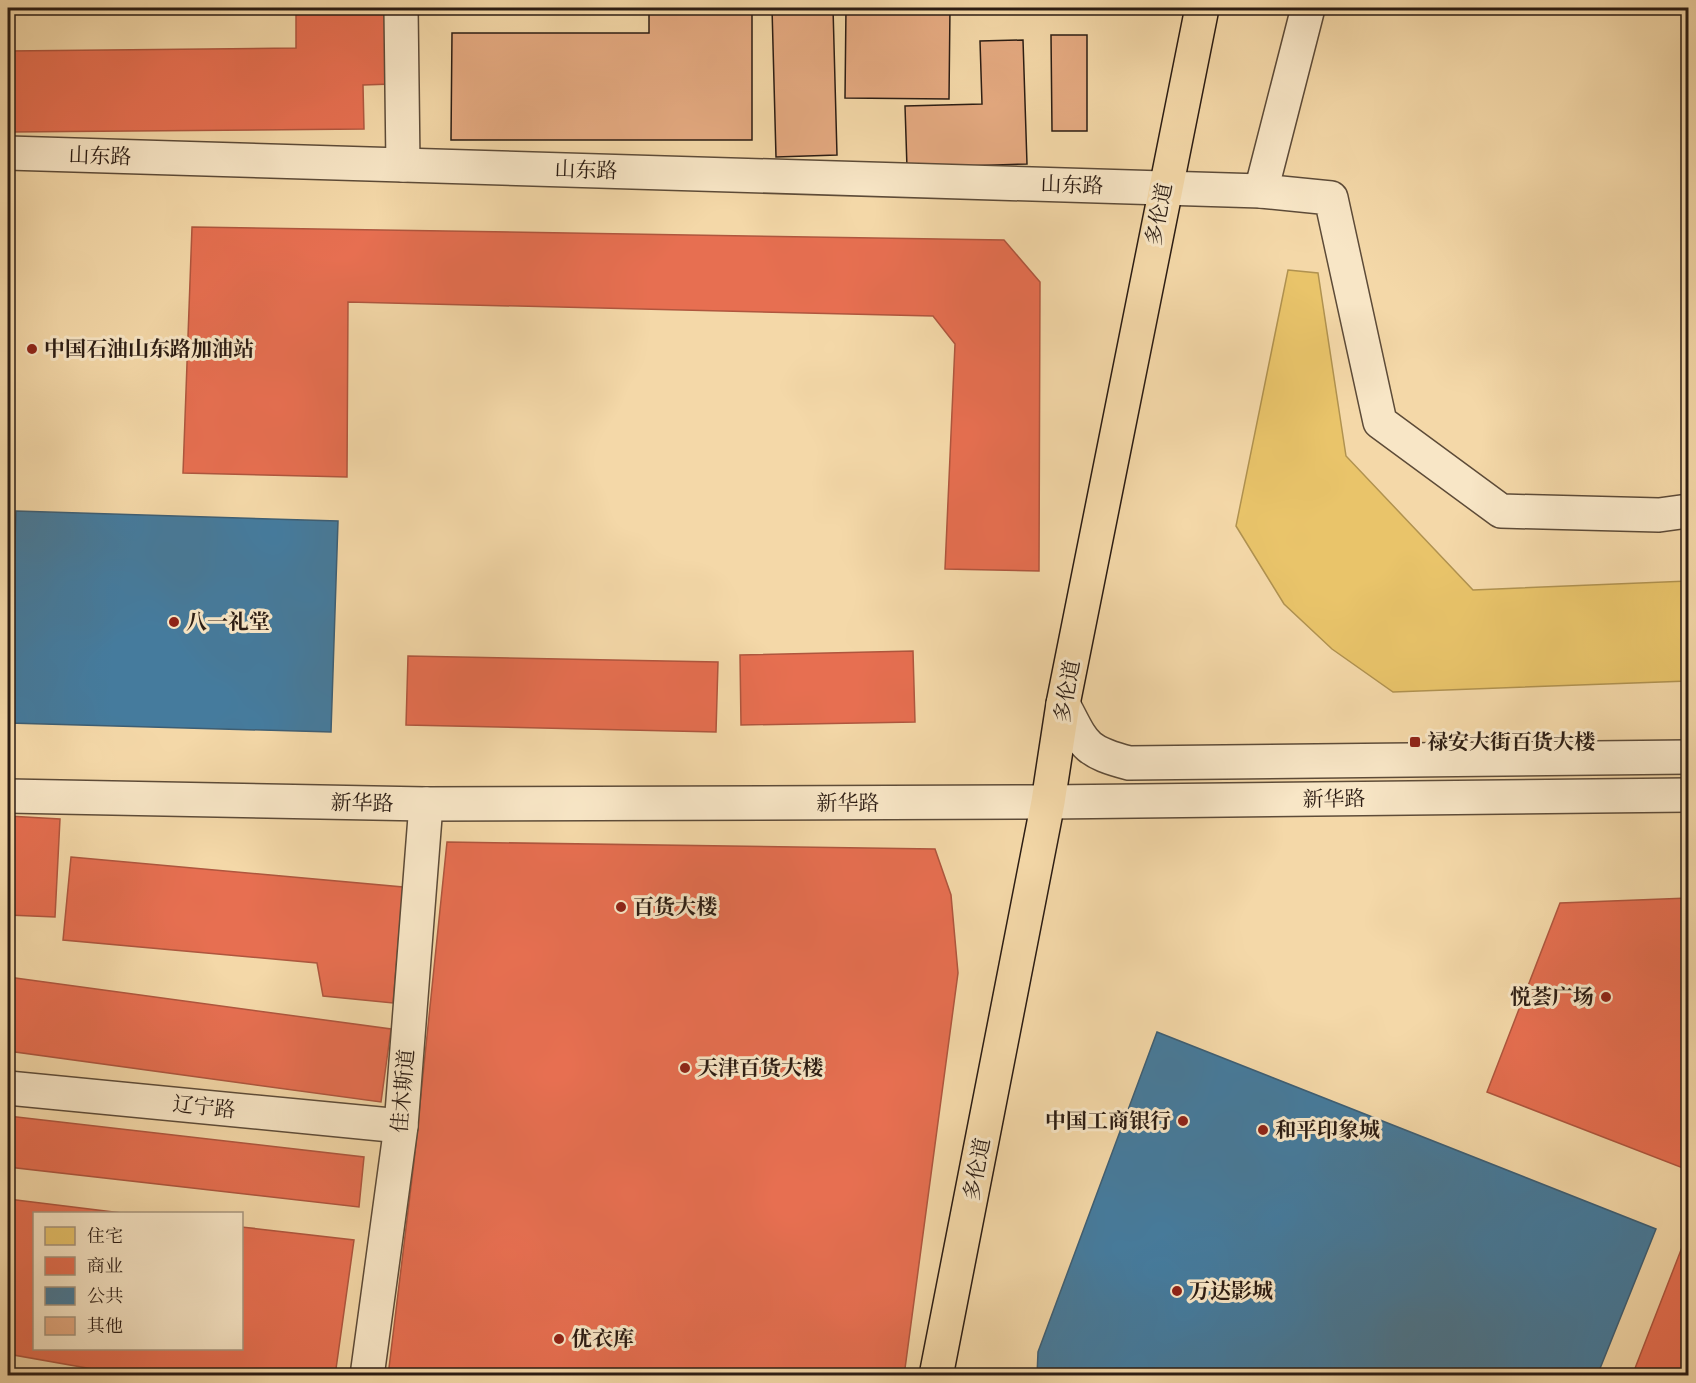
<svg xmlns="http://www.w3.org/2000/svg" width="1696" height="1383" viewBox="0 0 1696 1383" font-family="'IM FELL Great Primer','Noto Serif SC',serif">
<rect width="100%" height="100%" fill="#f4d8a8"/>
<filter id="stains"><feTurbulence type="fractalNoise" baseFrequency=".00333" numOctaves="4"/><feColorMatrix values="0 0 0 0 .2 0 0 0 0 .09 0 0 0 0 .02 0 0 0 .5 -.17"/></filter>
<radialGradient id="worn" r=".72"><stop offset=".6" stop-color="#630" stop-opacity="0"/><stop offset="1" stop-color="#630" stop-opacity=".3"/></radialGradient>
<!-- homes -->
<polygon fill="#e9c46a" stroke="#b09250" stroke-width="1.5" points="1288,270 1318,273 1346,456 1473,590 1688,581 1688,681 1393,692 1332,649 1284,604 1236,526"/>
<!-- shops -->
<g fill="#e76f51" stroke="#af563e" stroke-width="1.5">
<polygon points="296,8 392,8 392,84 363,85 364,129 8,132 8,51 296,48"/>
<polygon points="192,227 1004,240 1040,282 1039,571 945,569 955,344 933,316 348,302 347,477 183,473"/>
<polygon points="913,651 915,722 741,725 740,655"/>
<polygon points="408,656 718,662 716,732 406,725"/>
<polygon points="8,816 60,819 55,917 8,915"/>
<polygon points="447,842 935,849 951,895 958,973 904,1376 388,1376 414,1162"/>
<polygon points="71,857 403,887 393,1003 323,996 317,963 63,940"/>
<polygon points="1688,898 1688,1170 1487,1092 1560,903"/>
<polygon points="8,977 391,1029 381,1102 8,1051"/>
<polygon points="8,1116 364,1157 359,1207 8,1167"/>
<polygon points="8,1199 130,1214 34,1214 34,1348 242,1348 242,1227 354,1240 335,1376 132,1376 8,1354"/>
<polygon points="1688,1232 1688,1376 1632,1376"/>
</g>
<!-- public -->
<g fill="#457b9d" stroke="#3d5e74" stroke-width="1.5">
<polygon points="16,511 338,521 331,732 9,723"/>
<polygon points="1157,1032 1656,1229 1597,1376 1037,1376 1038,1352"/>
</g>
<!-- building -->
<g fill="#e5aa81" stroke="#2b1c13" stroke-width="1.5">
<polygon points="649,8 752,8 752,140 451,140 452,33 649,33"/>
<polygon points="772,8 833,8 837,155 776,157"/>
<polygon points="846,8 950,8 949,99 845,98"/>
<polygon points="1051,35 1087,35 1087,131 1052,131"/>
<polygon points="1023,40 1027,164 907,168 905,106 982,104 980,41"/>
</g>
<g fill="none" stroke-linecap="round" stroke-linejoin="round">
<defs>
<g id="minor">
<polyline points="401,8 403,165"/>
<polyline points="8,153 1261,191 1308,8"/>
<polyline points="1261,191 1331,198 1380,422 1501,511 1659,515 1688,511"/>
<path d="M1063,704C1084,744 1083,751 1129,763L1688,757"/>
<polyline points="8,796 426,804 1048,802 1688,795"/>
<polyline points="8,1088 401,1126"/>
<polyline points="367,1376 401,1126 426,804"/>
</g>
<polyline id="major" points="936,1376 1048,802 1063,704 1202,8"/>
</defs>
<!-- minor casing -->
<use href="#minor" stroke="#5d4b38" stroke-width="36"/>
<!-- major casing -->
<use href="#major" stroke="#2b1c13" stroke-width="36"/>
<!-- minor -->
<use href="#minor" stroke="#f8e6c6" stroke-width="33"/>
<!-- major -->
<use href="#major" stroke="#f4d8a8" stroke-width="33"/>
</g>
<!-- markers -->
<g fill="#8f2418" stroke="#f8e6c6" stroke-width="2">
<circle cx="32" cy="349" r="6"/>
<circle cx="174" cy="622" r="6"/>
<rect x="1409" y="736" width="12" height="12" rx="3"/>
<circle cx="621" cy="907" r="6"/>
<circle cx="1606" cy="997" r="6"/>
<circle cx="685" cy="1068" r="6"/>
<circle cx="1183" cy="1121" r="6"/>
<circle cx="1263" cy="1130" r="6"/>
<circle cx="1177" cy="1291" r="6"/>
<circle cx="559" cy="1339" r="6"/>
</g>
<g text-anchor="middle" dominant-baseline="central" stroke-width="6" stroke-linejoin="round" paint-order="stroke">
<!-- street labels -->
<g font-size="21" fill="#2b1c13" stroke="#f8e6c6">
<text transform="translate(100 156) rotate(2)">山东路</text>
<text transform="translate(586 170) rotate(2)">山东路</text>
<text transform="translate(1072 185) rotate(2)">山东路</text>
<text transform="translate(1159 214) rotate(-79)">多伦道</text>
<text transform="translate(1067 691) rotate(-80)">多伦道</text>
<text transform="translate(1334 799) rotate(-1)">新华路</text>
<text transform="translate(362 803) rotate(1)">新华路</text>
<text x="848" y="803">新华路</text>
<text transform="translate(403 1091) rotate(-85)">佳木斯道</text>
<text transform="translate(204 1107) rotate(6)">辽宁路</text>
<text transform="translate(977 1169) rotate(-79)">多伦道</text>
</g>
<!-- poi labels -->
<g font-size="21" font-weight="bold" fill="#2b1c13" stroke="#f8e6c6" text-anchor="start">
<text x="44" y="349">中国石油山东路加油站</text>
<text x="186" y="622">八一礼堂</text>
<text x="1427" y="742">禄安大街百货大楼</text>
<text x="633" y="907">百货大楼</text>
<text x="1594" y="997" text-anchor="end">悦荟广场</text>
<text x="697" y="1068">天津百货大楼</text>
<text x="1171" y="1121" text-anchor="end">中国工商银行</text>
<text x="1275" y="1130">和平印象城</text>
<text x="1189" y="1291">万达影城</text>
<text x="571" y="1339">优衣库</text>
</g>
</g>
<!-- margin -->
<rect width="1696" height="1383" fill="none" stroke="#f4d8a8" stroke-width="30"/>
<rect x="9" y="9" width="1678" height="1365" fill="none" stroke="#2b1c13" stroke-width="3"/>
<rect x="15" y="15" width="1666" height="1353" fill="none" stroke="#2b1c13" stroke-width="1.5"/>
<!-- legend -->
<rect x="33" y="1212" width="210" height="138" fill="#f8e6c6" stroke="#a6957e" stroke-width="1.5"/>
<rect x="45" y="1227" width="30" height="18" fill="#e9c46a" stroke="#a6957e" stroke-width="1.5"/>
<text x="87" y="1242" font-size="18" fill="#2b1c13">住宅</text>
<rect x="45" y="1257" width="30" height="18" fill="#e76f51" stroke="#a6957e" stroke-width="1.5"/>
<text x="87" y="1272" font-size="18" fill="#2b1c13">商业</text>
<rect x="45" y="1287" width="30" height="18" fill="#457b9d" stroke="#a6957e" stroke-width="1.5"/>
<text x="87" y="1302" font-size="18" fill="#2b1c13">公共</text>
<rect x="45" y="1317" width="30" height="18" fill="#e5aa81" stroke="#a6957e" stroke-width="1.5"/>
<text x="87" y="1332" font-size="18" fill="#2b1c13">其他</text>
<rect width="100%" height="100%" filter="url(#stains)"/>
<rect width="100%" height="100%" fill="url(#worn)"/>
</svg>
